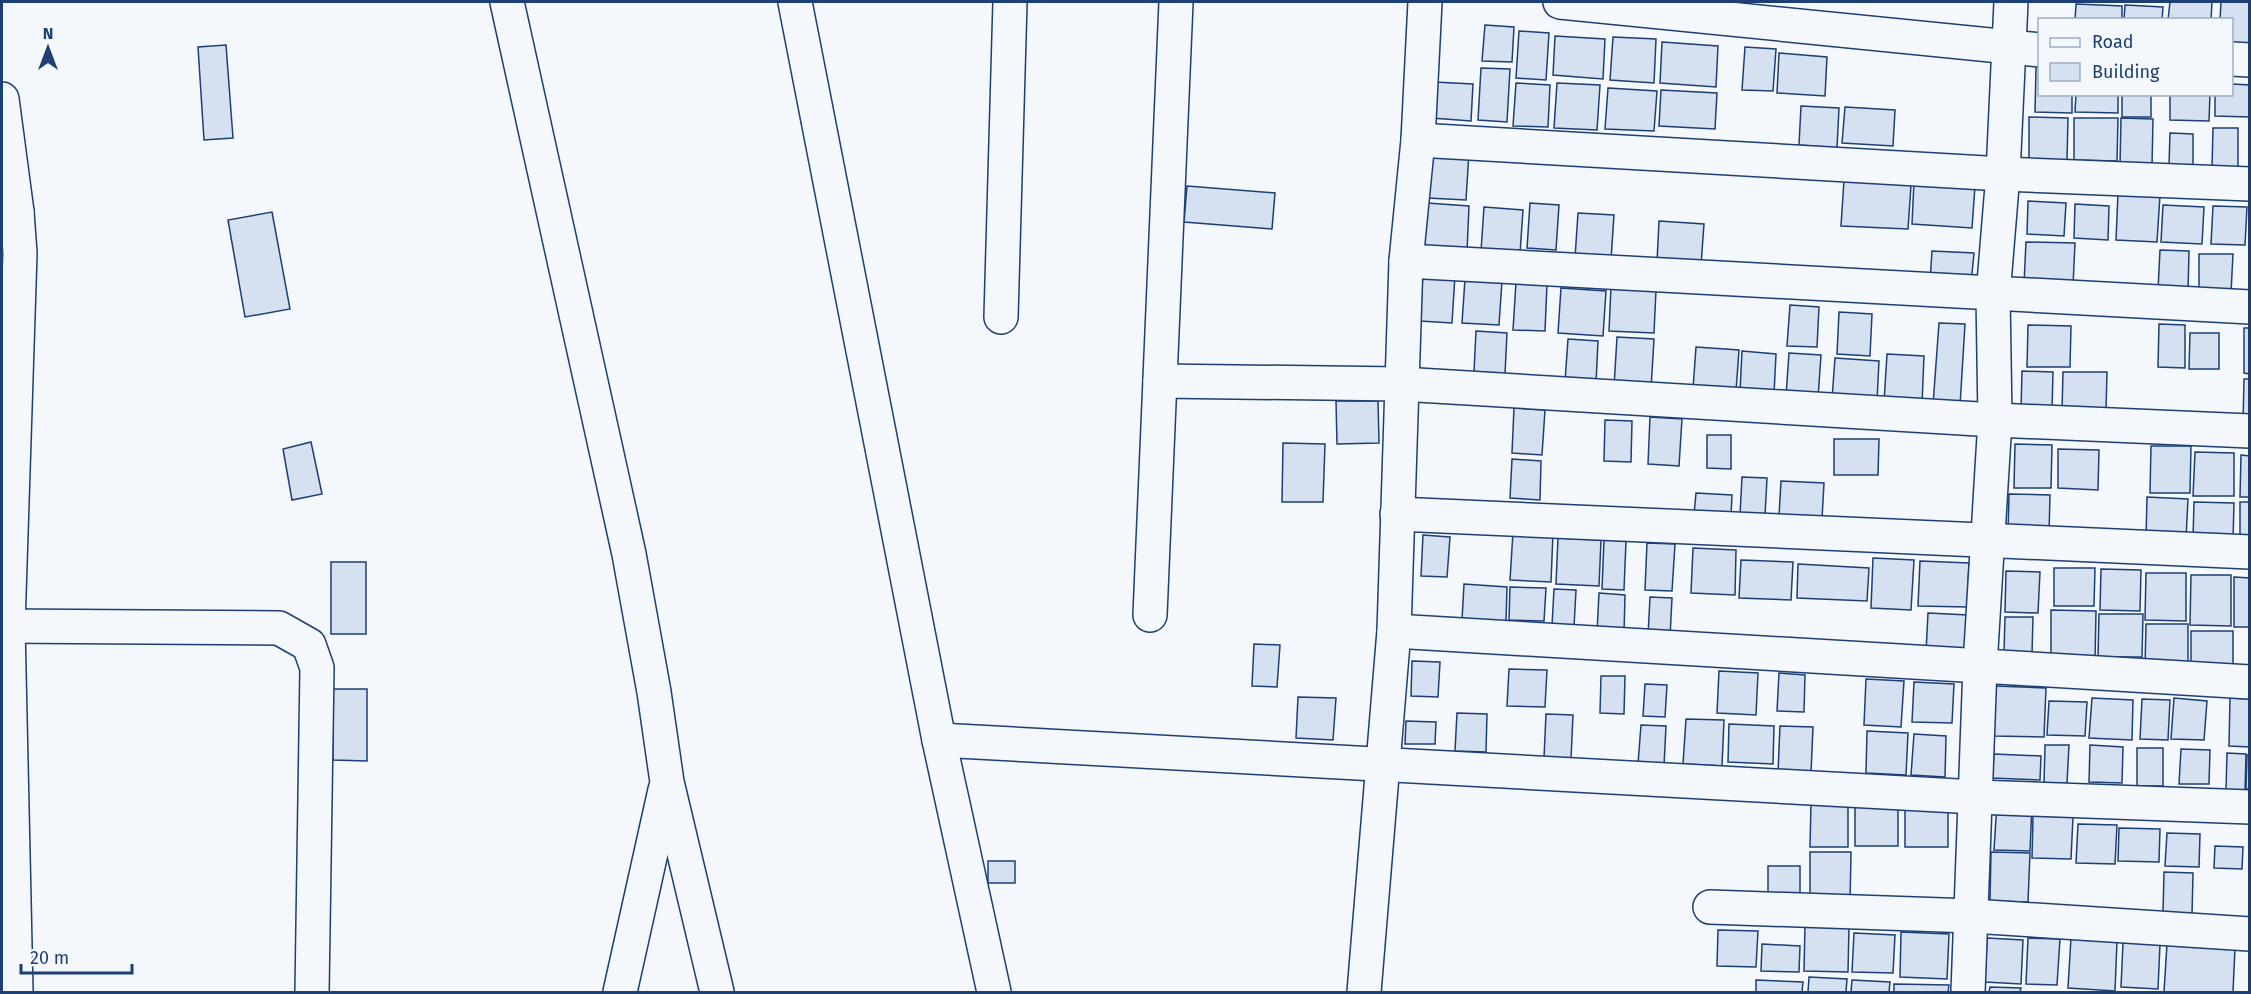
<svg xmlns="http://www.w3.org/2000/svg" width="2251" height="994" viewBox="0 0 2251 994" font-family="'Fira Sans',sans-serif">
<rect width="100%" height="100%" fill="#f4f7fb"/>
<!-- building -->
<g fill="#d5e0f0" stroke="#1d3f73" stroke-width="1.5">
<polygon points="2170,2 2212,2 2211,20 2168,20"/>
<polygon points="2221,2 2250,2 2250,49 2232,48 2232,20 2220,20"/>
<polygon points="2076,4 2122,6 2122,20 2075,20"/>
<polygon points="2125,5 2163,7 2162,20 2124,20"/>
<polygon points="1485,25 1514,27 1512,62 1482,61"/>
<polygon points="1519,31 1549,33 1546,80 1516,78"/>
<polygon points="1555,36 1605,39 1603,79 1553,75"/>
<polygon points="1613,37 1656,39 1654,83 1610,80"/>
<polygon points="1662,42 1718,46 1716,87 1660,83"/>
<polygon points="226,45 233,138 204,140 198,47"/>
<polygon points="1745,47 1776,49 1773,91 1742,90"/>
<polygon points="1779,53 1827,57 1825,96 1777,93"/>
<polygon points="2036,67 2040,67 2040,94 2072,94 2072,113 2035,112"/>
<polygon points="1481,68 1510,69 1507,122 1478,120"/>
<polygon points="1434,82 1473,84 1471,121 1432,118"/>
<polygon points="1516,83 1550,85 1548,127 1513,126"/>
<polygon points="1557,83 1600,85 1597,130 1554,128"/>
<polygon points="2232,84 2250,85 2250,117 2215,116 2215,94 2232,94"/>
<polygon points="1608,88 1657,91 1654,131 1605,129"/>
<polygon points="1661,90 1717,93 1715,129 1659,126"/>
<polygon points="2076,94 2118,94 2118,113 2075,112"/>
<rect x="2122" y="94" width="29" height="23"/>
<polygon points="2170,94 2210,94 2209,121 2170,120"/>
<polygon points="1801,106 1839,108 1837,148 1799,145"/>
<polygon points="1845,107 1895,110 1893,146 1842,143"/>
<polygon points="2029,117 2068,118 2067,160 2029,160"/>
<polygon points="2074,118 2118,118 2117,161 2074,160"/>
<polygon points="2121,118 2153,119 2152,166 2120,166"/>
<polygon points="2213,128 2238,128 2238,169 2212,168"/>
<polygon points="2170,133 2193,134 2193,165 2169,165"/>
<polygon points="1431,150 1469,152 1466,200 1428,198"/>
<polygon points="1844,180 1911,185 1908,229 1841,226"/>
<polygon points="1914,182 1975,186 1972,228 1912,224"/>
<polygon points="1187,186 1275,193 1272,229 1184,222"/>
<polygon points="2118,193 2160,195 2157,242 2116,240"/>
<polygon points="2028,201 2066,203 2064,236 2027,234"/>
<polygon points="1427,203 1469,206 1467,252 1424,250"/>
<polygon points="1530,203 1559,205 1556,250 1527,248"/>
<polygon points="2075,204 2109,206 2108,240 2074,238"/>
<polygon points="2163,205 2204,207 2202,244 2161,242"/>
<polygon points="2213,206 2247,207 2245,245 2211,244"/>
<polygon points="1484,207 1523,210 1520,254 1481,251"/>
<polygon points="272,212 290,309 245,317 228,220"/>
<polygon points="1578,213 1614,215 1611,260 1575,258"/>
<polygon points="1659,221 1704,224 1701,265 1657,262"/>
<polygon points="2026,242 2075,243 2073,286 2024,284"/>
<polygon points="2160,250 2189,251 2188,292 2158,290"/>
<polygon points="1932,251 1974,253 1971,284 1930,281"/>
<polygon points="2199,254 2233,254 2231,293 2199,292"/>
<polygon points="1423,273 1455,275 1452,323 1420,321"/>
<polygon points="1465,279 1502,281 1499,325 1462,323"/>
<polygon points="1516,282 1547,284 1545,331 1513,330"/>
<polygon points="1611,287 1656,290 1654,333 1609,331"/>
<polygon points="1561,288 1606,291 1603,336 1558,333"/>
<polygon points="1790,305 1819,307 1817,347 1787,346"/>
<polygon points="1839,312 1872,314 1870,356 1837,354"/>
<polygon points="1939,323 1965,324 1960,406 1933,405"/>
<polygon points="2159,324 2185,325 2185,368 2158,367"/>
<polygon points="2028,325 2071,326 2070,367 2027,367"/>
<polygon points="2244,328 2250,328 2250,374 2244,373"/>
<polygon points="1476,331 1507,333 1505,374 1474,372"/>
<polygon points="2190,333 2219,333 2219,369 2189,369"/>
<polygon points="1617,337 1654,339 1651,389 1614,387"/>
<polygon points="1568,339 1598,341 1596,384 1565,382"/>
<polygon points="1696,347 1739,350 1736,391 1693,389"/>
<polygon points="1742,351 1776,354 1774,394 1740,392"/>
<polygon points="1789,353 1821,355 1818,398 1786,396"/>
<polygon points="1887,354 1924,356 1922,404 1884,402"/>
<polygon points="1835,358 1879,361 1877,401 1832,399"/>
<polygon points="2022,371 2053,372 2052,411 2021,410"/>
<polygon points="2063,372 2107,372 2106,411 2062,411"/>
<polygon points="2244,379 2250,379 2250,424 2243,424"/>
<polygon points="1336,401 1378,401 1379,443 1337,444"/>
<polygon points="1514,408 1545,410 1542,455 1512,453"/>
<polygon points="1650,417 1682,419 1679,466 1648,464"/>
<polygon points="1605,420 1632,421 1631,462 1604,461"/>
<polygon points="1707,435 1731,435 1731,469 1707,468"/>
<polygon points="1834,439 1879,439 1878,475 1834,475"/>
<polygon points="311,442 322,494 292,500 283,449"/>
<polygon points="1283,443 1325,444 1323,502 1282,502"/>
<polygon points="2015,444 2052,445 2051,488 2014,488"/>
<polygon points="2151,446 2191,446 2190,493 2150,493"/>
<polygon points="2058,449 2099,450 2098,490 2058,488"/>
<polygon points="2195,452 2234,453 2234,496 2193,496"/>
<polygon points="2241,455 2250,456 2250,497 2240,497"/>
<polygon points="1512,459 1541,461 1540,500 1510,498"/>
<polygon points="1742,477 1767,478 1765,516 1740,515"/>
<polygon points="1781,481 1824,483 1822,519 1779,516"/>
<polygon points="1696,493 1732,495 1731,516 1694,515"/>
<polygon points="2009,494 2050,495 2049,534 2008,533"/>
<polygon points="2147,497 2188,499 2186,539 2146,538"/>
<polygon points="2194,502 2234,503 2233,540 2193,539"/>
<rect x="2240" y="502" width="10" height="38"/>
<polygon points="1513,532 1553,533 1551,582 1510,580"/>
<polygon points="1423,535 1450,537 1447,577 1421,576"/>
<polygon points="1558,538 1601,540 1599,586 1556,584"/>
<polygon points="1604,540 1626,541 1624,590 1602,589"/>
<polygon points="1647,543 1675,544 1672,591 1645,590"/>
<polygon points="1693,548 1736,550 1735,595 1691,593"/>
<polygon points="1873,558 1914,560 1911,610 1871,608"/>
<polygon points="1741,560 1793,562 1791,600 1739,598"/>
<polygon points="1920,561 1969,563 1967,607 1918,606"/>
<rect x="331" y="562" width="35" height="72"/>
<polygon points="1798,564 1869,568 1867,601 1797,598"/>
<polygon points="2054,568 2095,568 2094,606 2054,606"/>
<polygon points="2101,569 2141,570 2140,611 2100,610"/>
<polygon points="2006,571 2040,572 2038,613 2005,612"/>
<polygon points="2146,573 2186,573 2186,621 2145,620"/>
<polygon points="2191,575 2231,575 2231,626 2190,625"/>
<polygon points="2234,577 2250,578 2250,627 2234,627"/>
<polygon points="1464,584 1507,587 1506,621 1462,620"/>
<polygon points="1510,587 1546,588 1544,621 1509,620"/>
<polygon points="1554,589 1576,590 1574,627 1552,626"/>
<polygon points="1599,593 1625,595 1624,633 1597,632"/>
<polygon points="1650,597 1672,598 1670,637 1648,636"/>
<polygon points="2051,610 2096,611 2095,660 2051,660"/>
<polygon points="1928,613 1968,615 1967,654 1926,652"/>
<polygon points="2099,614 2143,614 2142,657 2098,657"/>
<polygon points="2005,617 2033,617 2032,654 2004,653"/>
<polygon points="2146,624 2188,624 2188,668 2145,668"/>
<rect x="2191" y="631" width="42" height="38"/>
<polygon points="1254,644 1280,645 1277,687 1252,686"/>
<polygon points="1412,661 1440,662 1438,697 1411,696"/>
<polygon points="1509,669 1547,670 1545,707 1507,706"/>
<polygon points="1719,671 1758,673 1756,715 1717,713"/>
<polygon points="1779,673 1805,675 1804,712 1777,711"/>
<polygon points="1601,676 1625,676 1624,714 1600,713"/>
<polygon points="1866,679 1904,681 1901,727 1864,725"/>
<polygon points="1914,682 1954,684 1952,723 1912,722"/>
<polygon points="1645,684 1667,685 1665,717 1643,716"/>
<polygon points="1995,686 2046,688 2044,737 1994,736"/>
<polygon points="333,689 367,689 367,761 333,760"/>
<polygon points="1298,697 1336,698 1333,740 1296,738"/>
<polygon points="2092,698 2133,700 2132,740 2089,738"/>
<polygon points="2174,698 2207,701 2204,740 2171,739"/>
<polygon points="2230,698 2250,699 2250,747 2229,746"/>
<polygon points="2142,699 2170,700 2168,740 2140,739"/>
<polygon points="2049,701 2087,702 2085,736 2047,735"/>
<polygon points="1457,713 1487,714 1486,752 1455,751"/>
<polygon points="1546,714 1573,715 1571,759 1544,758"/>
<polygon points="1686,719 1724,720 1722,766 1683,764"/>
<polygon points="1406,721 1436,722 1435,744 1405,744"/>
<polygon points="1729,724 1774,726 1773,764 1728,762"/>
<polygon points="1641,725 1666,726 1664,766 1638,764"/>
<polygon points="1780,726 1813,727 1811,773 1778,772"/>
<polygon points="1867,731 1908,733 1906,775 1866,773"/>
<polygon points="1914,734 1946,736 1945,777 1911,775"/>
<polygon points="2045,745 2069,745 2067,783 2044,783"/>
<polygon points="2090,745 2123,747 2122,783 2089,782"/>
<rect x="2137" y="748" width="26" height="38"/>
<polygon points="2181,749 2210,750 2209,784 2179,784"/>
<polygon points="2227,753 2246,754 2245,791 2226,790"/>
<polygon points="1994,754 2041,756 2040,780 1992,778"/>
<polygon points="2247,755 2250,755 2250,789 2246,789"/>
<polygon points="1855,802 1898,803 1898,846 1855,846"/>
<polygon points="1811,803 1848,803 1848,847 1810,847"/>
<polygon points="1997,803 2032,805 2030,851 1994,850"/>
<rect x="1905" y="808" width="43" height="39"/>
<polygon points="2033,816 2073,817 2071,859 2032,858"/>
<polygon points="2078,824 2117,825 2115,864 2076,863"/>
<polygon points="2119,828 2160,829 2159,862 2118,861"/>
<polygon points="2167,833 2200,834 2199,867 2165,866"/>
<polygon points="2215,846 2243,847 2242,869 2214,868"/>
<polygon points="1810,852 1851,852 1850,904 1810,904"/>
<polygon points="1991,852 2030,853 2028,902 1990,901"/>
<rect x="988" y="861" width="27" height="22"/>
<rect x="1768" y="866" width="32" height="32"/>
<polygon points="2164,872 2193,873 2192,915 2163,913"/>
<polygon points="1805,925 1849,926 1848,972 1804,971"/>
<polygon points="1718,930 1758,931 1756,967 1717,966"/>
<polygon points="1901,932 1949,934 1947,979 1900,977"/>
<polygon points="1854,933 1895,935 1893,973 1852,972"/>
<polygon points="1987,938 2023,940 2021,984 1985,982"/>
<polygon points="2028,938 2060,939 2057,985 2026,984"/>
<polygon points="2071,938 2117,941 2115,991 2068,988"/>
<polygon points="2123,943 2160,944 2158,989 2121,987"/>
<polygon points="1762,944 1800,946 1799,972 1761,971"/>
<polygon points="2167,944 2235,948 2233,992 2164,992"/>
<polygon points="1809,977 1847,979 1846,992 1808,992"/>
<polygon points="1756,980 1803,982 1802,992 1756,992"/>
<polygon points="1852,980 1890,982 1889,992 1851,992"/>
<polygon points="1894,984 1949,985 1948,992 1894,992"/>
<polygon points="1990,987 2021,988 2020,992 1989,992"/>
</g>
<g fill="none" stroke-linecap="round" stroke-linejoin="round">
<defs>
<g id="street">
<polyline points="507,2 629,554 654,692 667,782 717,992"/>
<polyline points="795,2 939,740 994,992"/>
<polyline points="1560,2 2040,50"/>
<polyline points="2232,59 2250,60"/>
<polyline points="2,99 17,212 2,213"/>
<polyline points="1418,140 2003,174 2250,184"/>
<polyline points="1406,261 2250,307"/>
<polyline points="1001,317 1010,2"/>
<polyline points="1160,381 1401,384 1995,420 2250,431"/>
<polyline points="1397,514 2250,552"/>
<polyline points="1150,615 1176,2"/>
<polyline points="2,626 279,628 309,645 317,668 312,992"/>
<polyline points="1394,631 2250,682"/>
<polyline points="939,740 1976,797 2250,807"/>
<polyline points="1710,907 1972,916 2250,934"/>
<polyline points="16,992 8,626 20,253 17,212"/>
<polyline points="620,992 665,790"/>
<polyline points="1364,992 1394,631 1406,261 1418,140 1425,2"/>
<polyline points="1968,992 1980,666 1995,420 1993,295 2003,174 2011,2"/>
</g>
</defs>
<!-- street casing -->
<use href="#street" stroke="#1d3f73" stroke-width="36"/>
<!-- street -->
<use href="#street" stroke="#f4f7fb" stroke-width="33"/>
</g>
<!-- border -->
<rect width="2251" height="994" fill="none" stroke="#1d3f73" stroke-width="6"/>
<!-- legend -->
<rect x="2038" y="18" width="195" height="78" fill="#f4f7fb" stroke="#9eadc5" stroke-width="1.5"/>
<rect x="2050" y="38" width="30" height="9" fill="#f4f7fb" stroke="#9eadc5" stroke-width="1.5"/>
<text x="2092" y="48" font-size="18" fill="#1d3f73">Road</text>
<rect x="2050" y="63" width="30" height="18" fill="#d5e0f0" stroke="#9eadc5" stroke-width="1.5"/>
<text x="2092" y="78" font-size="18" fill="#1d3f73">Building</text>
<!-- north arrow -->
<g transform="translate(48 48)" stroke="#f4f7fb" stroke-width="4.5" paint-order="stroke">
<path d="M0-4.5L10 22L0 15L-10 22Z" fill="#1d3f73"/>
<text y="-9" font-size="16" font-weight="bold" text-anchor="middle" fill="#1d3f73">N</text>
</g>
<!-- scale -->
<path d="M21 964v9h111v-9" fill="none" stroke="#1d3f73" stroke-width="3"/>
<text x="30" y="964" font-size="18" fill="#1d3f73" stroke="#f4f7fb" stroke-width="4.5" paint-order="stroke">20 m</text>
</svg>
